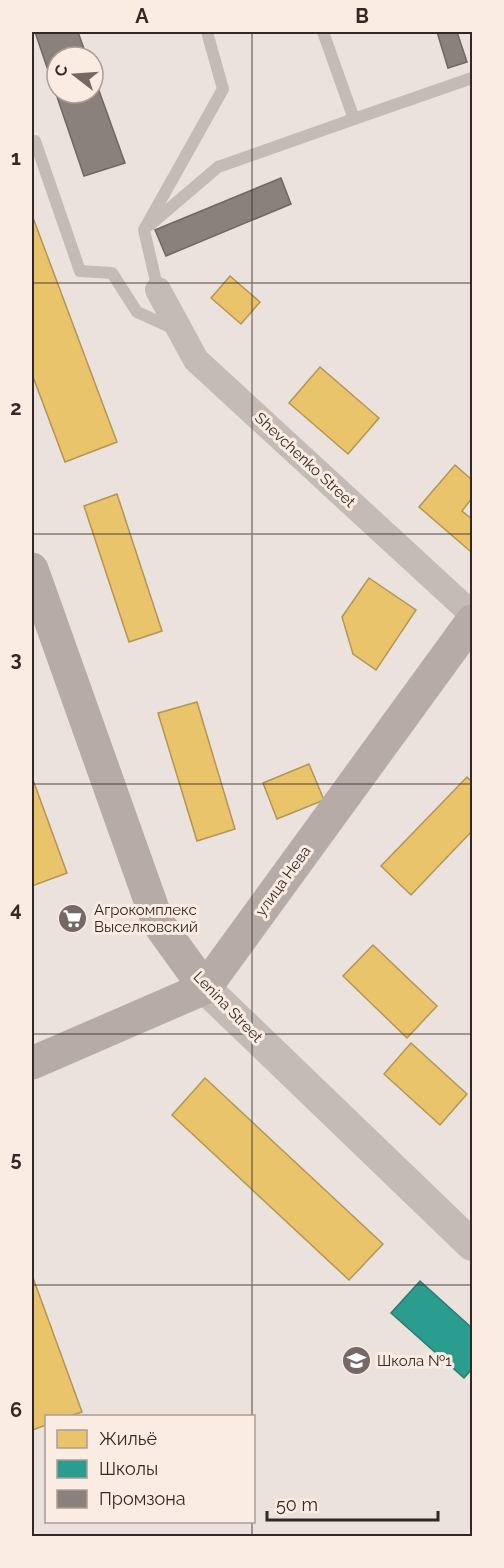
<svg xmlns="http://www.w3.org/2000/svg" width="504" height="1568" viewBox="0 0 504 1568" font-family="Raleway,sans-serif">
<rect width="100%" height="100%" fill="#ece2dd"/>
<!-- homes -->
<g fill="#e9c46a" stroke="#b39555" stroke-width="1.5">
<polygon points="32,215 117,442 65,462 32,374"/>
<polygon points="230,276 260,302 241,324 211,298"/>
<polygon points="320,367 379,418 348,454 289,403"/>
<polygon points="455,465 472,480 472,498 462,511 472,519 472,548 470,551 419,507"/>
<polygon points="117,494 162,631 129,642 84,506"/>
<polygon points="369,578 416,610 376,670 353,654 342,617"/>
<polygon points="197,702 235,829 197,841 158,713"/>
<polygon points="309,764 324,800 277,819 263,783"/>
<polygon points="32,777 67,873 32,886"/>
<polygon points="467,777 472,782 472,831 411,895 381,866"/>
<polygon points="373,945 437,1006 407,1038 343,976"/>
<polygon points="411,1043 467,1094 440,1125 384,1074"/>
<polygon points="205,1078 383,1244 349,1280 172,1115"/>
<polygon points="32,1275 82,1412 70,1416 46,1416 46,1425 33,1430"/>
</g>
<!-- schools -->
<polygon fill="#2a9d8f" stroke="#2d7a6f" stroke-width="1.5" points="420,1281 472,1328 472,1369 464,1378 391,1313"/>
<!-- industry -->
<g fill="#8a817c" stroke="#706662" stroke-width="1.5">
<polygon points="35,32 78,32 87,57 57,57 57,93 93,93 93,74 125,163 84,176"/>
<polygon points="437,32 457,32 467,62 448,68"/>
<polygon points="281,178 291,204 166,256 155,230"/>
</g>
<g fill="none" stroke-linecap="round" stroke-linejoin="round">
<!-- service -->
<g stroke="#c5bbb6" stroke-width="12">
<polyline points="323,32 354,119 472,78"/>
<polyline points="35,141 80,271 112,273 137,312 177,330"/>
<polyline points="150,225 218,167 354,119"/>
<polyline points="158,290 144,230 223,89 207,32"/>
</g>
<!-- minor -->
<polyline stroke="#c5bbb6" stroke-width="26" points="158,290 196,360 472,614"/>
<!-- tertiary -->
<polyline stroke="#c5bbb6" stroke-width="32" points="205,988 472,1245"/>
<!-- secondary -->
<g stroke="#b6aba7" stroke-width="33">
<polyline points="32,569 158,923 205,988"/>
<polyline points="32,1063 205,988 472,621"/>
</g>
</g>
<!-- grid -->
<path fill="none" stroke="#352725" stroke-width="1.5" stroke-opacity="0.55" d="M252,32V1416M32,283H472M32,534H472M32,784H472M32,1034H472M32,1285H472M252,1522V1536"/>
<!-- icons -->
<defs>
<symbol id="supermarket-disc" viewBox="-11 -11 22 22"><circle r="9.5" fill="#756865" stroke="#faece3"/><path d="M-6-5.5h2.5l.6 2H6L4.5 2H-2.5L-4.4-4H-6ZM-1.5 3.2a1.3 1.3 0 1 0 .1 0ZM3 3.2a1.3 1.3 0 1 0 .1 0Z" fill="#fff"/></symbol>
<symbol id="school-disc" viewBox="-11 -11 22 22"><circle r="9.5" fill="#756865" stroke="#faece3"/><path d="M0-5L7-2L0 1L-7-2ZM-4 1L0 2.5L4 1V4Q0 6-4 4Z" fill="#fff"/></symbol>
</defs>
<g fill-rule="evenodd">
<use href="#supermarket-disc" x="56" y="902" width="33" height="33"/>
<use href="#school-disc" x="340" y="1344" width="33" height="33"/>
</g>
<g text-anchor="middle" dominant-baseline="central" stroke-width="6" stroke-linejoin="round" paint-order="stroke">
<!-- street labels -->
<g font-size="15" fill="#352725" stroke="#faece3">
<text transform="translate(305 460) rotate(43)">Shevchenko Street</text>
<text transform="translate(283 881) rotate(-54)">улица Нева</text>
<text transform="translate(228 1007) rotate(46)">Lenina Street</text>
</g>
<!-- poi labels -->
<g font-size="15" fill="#352725" stroke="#faece3" text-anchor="start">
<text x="94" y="910">Агрокомплекс<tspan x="94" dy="17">Выселковский</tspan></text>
<text x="377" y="1361">Школа №1</text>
</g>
</g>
<!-- border -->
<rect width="504" height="1568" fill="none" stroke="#faece3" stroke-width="66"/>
<!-- legend -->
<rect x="45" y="1415" width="210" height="108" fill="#faece3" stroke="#ab9d97" stroke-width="1.5"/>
<rect x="57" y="1430" width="30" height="18" fill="#e9c46a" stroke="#ab9d97" stroke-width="1.5"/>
<text x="99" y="1445" font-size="18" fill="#352725">Жильё</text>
<rect x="57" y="1460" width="30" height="18" fill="#2a9d8f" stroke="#ab9d97" stroke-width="1.5"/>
<text x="99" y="1475" font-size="18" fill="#352725">Школы</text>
<rect x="57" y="1490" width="30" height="18" fill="#8a817c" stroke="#ab9d97" stroke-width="1.5"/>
<text x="99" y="1505" font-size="18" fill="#352725">Промзона</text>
<!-- north arrow -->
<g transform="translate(75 75) rotate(287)"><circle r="28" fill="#faece3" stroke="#ab9d97" stroke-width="1.5"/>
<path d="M0-4.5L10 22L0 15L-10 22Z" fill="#756865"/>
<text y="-9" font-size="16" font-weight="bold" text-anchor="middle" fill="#352725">С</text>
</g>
<!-- scale -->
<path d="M267 1511v9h171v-9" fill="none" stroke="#352725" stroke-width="3"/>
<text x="276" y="1511" font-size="18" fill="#352725" stroke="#faece3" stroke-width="4.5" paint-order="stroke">50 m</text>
<rect x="33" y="33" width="438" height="1502" fill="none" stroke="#352725" stroke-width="2"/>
<g font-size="20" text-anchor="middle" font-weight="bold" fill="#352725">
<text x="142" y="23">A</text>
<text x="362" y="23">B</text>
<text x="16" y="165">1</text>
<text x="16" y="415">2</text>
<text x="16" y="666">3</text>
<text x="16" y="916">4</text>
<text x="16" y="1166">5</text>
<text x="16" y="1417">6</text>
</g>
</svg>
